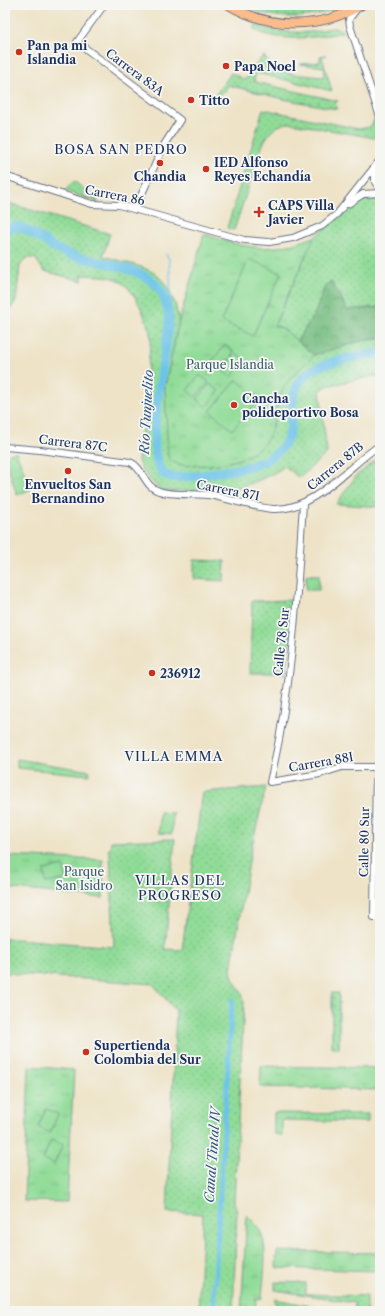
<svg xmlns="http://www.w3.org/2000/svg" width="385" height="1316" viewBox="0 0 385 1316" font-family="'Libre Caslon Text',serif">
<defs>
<pattern id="grass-dots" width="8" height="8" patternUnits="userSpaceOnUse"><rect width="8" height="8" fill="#91dc98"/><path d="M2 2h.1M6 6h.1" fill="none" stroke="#7cbd85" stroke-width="1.8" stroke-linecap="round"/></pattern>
<pattern id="forest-crowns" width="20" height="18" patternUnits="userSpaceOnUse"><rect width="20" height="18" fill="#74bc80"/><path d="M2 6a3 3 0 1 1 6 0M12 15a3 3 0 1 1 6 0" fill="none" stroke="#5e996c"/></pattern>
<pattern id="park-tufts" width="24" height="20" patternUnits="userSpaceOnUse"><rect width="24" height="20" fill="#91dc98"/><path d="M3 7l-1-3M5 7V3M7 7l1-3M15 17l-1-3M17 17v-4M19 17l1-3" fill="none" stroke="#7cbd85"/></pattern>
</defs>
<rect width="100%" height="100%" fill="#f6f6f2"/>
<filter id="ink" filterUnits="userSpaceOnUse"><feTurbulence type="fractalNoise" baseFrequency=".025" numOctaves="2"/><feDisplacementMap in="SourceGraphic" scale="8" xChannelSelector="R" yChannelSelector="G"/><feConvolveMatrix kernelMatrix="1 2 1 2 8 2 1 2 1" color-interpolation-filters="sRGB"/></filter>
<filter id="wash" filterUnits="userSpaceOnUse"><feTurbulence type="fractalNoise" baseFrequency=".012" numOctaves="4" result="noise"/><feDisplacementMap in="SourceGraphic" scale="16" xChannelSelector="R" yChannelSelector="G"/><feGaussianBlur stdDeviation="0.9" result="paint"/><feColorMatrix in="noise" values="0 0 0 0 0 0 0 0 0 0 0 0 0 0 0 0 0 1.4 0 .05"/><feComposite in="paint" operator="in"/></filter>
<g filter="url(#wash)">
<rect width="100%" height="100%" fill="#eee3c7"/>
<!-- grass -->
<g fill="url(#grass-dots)" stroke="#56867b">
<path d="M241,5H259L286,9L308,5H346C312,20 275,22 241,5Z"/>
<path d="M256,25C276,32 299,34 319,31C328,29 336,25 343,32C318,38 275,43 254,29Z"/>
<polygon points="326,55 322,57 332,91 257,73 254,79 255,82 338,101 335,103 337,109 283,99 228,85 225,91 214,97 231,73 245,80 261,58 264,56 267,60 267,67 292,74 323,77 325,70 324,67 300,64 320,62 320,56"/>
<path d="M263,109L359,129L370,127L375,119L380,139L291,123C277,123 268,133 263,144L234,230L227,228Z"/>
<polygon points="74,181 85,190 83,196 90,198 93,196 99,203 65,191"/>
<polygon points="377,198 380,200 380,307 347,310 339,293 322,297 315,313 297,341 282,328 274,326 314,237 359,203 365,200"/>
<path d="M8,203L110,234L103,256L142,267L156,274L164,282L175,303L179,321L165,387L181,465C212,467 257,464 271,430C277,418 275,402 282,390C286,383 309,357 315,354C333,346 360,340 380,339V376H373L327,386L320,391L327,453L299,478L285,466C267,478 252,484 231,489L229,495L203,491H164L158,488L143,472L138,461L151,338C147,319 135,287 116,279C106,275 92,276 82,275V281L44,271L35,258H26L20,266L16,301L5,317V207Z"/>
<polygon points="380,456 380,507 336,504 356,476"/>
<polygon points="194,560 225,561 224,581 194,579"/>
<polygon points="292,600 290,638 286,673 250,673 252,601"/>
<path d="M266,787L251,850L231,969C231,981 243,989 244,1002L234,1202L237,1211L233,1311H198L203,1214L167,1212L176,1011L153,984L5,973V938L114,947L110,854L108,850H110L111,841L175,839L165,949L182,950L202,792Z"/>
<rect x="332" y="993" width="7" height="55"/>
<polygon points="274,1113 368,1114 368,1122 282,1120 282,1135 274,1134"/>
<polygon points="275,1282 306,1283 306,1293 308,1294 367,1296 367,1311 354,1311 355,1303 275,1290"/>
<polygon points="275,1299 337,1311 315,1311 275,1304"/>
</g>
<!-- forest -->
<polygon fill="url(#forest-crowns)" stroke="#48766f" points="331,281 347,310 380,307 380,339 365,340 314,355 297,341 315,313 325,286"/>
<!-- park -->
<g fill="url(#park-tufts)" stroke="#56867b">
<path d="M204,234C248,249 270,254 314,237L274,326L282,328L314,355C304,366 288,377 282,391C276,404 276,417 271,430C261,464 210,467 181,465L173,462L168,457L165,387L179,321Z"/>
<path d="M16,452L31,489L17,495L6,461C7,455 10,453 16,452Z"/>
<rect x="306" y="575" width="13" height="15"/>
<polygon points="17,759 90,771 89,775 17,768"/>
<polygon points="5,856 103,860 103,898 5,888"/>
<polygon points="29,1066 74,1070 67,1202 24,1201"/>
<polygon points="261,1066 380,1068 380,1090 260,1087"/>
<path d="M247,1215C253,1221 259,1227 262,1235C268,1252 263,1281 262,1299H256L255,1311H241Z"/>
<polygon points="277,1251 380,1253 380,1271 276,1268"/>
</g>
<!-- pitch -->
<g fill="#91dc98" stroke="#56867b">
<polygon points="249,259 281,273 253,336 221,321"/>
<polygon points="225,345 234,352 221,368 212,361"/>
<polygon points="236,353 245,360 231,377 222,370"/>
<polygon points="200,375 209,382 195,397 187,390"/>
<polygon points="237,380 259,399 232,430 210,411"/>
<polygon points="210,384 219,391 206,407 197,399"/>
<polygon points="160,812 173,813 172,834 159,833"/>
<polygon points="63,866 67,879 46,883 44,870"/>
<polygon points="46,1109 58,1114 50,1133 38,1127"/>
<polygon points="51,1140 63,1145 54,1164 43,1159"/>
</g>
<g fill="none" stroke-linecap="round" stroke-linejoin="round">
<!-- stream -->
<polyline stroke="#6cc3e9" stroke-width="1.5" points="166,254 169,259 171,298 169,318"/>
<!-- canal -->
<polyline stroke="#6cc3e9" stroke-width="5" points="213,1311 232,1000"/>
<!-- river -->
<path stroke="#6cc3e9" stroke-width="9" d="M5,234L12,227H20C35,233 48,245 63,252C91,264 144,264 161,291C165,298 168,310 169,318C170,345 137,465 168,476C180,480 205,474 218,472C242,469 271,465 285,443C294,428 290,415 293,400C297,372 321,364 346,359C357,357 368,354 380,354"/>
</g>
</g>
<g filter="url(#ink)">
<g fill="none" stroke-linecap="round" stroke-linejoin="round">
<defs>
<g id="minor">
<polyline points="104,5 77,42 180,120 164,145 135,209"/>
<polyline points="356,10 349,19 350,26 380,117"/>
<polyline points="375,168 375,182 380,190"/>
<polyline points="5,176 92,204 119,205 244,240 269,242 293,238 322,226 337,214 380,160"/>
<polyline points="348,204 363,194 380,193"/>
<path d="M5,447L40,450L130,462C143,467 144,487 159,491C173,496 197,493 214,496C233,500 253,507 273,509C314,511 348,466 380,445"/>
<path d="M303,504C297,597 292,691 270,782L320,774L342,767H376L374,917H380"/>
</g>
<path id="major" d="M229,5C270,30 320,29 362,5"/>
</defs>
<!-- minor casing -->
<use href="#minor" stroke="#656e83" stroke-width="8"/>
<!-- major casing -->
<use href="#major" stroke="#656e83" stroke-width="10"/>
<!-- minor -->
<use href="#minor" stroke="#fff" stroke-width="6"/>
<!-- major -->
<use href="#major" stroke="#fabc8b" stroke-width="8"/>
</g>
</g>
<!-- markers -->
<g fill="#c8321e" stroke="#f6f6f2" stroke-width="1.5">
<circle cx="19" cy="52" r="4"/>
<circle cx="226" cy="66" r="4"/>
<circle cx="191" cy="100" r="4"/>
<circle cx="160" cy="163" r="4"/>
<circle cx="206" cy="169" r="4"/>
<path d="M257 206h4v4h4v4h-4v4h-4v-4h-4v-4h4z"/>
<circle cx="234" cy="405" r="4"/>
<circle cx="68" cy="471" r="4"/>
<circle cx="152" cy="673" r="4"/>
<circle cx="86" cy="1052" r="4"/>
</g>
<g text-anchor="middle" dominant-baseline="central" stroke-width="3.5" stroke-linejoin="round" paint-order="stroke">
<!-- poi labels -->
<g font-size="12" font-weight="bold" fill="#1b2f5e" stroke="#f6f6f2" text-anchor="start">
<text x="27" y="45">Pan pa mi<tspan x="27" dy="14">Islandia</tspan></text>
<text x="234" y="66">Papa Noel</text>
<text x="199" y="100">Titto</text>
<text x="214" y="162">IED Alfonso<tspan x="214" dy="14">Reyes Echandía</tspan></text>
<text x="160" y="176" text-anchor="middle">Chandia</text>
<text x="268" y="205">CAPS Villa<tspan x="268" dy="14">Javier</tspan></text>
<text x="242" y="398">Cancha<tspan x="242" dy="14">polideportivo Bosa</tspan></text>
<text x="68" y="484" text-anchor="middle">Envueltos San<tspan x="68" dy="14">Bernandino</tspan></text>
<text x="160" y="673">236912</text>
<text x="94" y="1045">Supertienda<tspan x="94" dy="14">Colombia del Sur</tspan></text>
</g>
<!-- street labels -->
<g font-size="12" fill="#1b2f5e" stroke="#f6f6f2">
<text transform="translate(135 72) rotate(37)">Carrera 83A</text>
<text transform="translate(115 195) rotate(11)">Carrera 86</text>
<text transform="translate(73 443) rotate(7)">Carrera 87C</text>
<text transform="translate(335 466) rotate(-39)">Carrera 87B</text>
<text transform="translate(228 490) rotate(11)">Carrera 87I</text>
<text transform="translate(281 642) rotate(-84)">Calle 78 Sur</text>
<text transform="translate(321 762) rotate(-10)">Carrera 88I</text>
<text transform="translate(364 842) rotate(-89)">Calle 80 Sur</text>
</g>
<!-- park labels -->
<g font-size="12" fill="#385a6c" stroke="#f6f6f2">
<text x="230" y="364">Parque Islandia</text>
<text x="84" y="871">Parque<tspan x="84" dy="14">San Isidro</tspan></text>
</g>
<!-- neighbourhood labels -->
<g font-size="13" letter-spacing="1" fill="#1b2f5e" stroke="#f6f6f2">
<text x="121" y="149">BOSA SAN PEDRO</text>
<text x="174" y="756">VILLA EMMA</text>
<text x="180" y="880">VILLAS DEL<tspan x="180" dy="15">PROGRESO</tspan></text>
</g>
<!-- water labels -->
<g font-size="13" font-style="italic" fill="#2f5481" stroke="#f6f6f2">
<text transform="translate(146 412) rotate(-87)">Río Tunjuelito</text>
<text transform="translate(212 1155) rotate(-86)">Canal Tintal IV</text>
</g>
</g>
<!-- margin -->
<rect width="385" height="1316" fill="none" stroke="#f6f6f2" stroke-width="20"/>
</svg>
